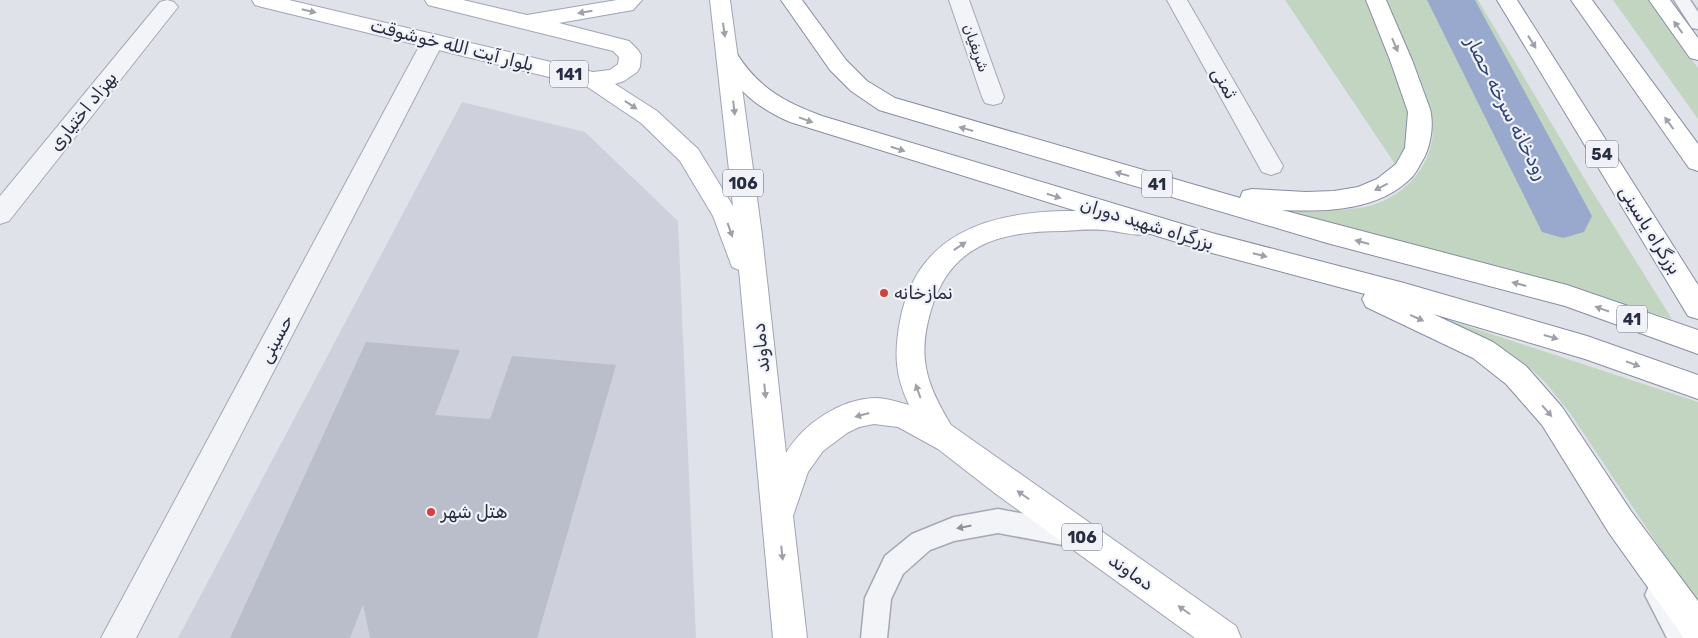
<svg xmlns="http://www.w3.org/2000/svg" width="1698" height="638" viewBox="0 0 1698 638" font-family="Rubik,Vazirmatn,sans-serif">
<rect width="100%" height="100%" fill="#e0e2ea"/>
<!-- built -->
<polygon fill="#ced1dc" points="462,102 585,132 678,221 696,638 178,638"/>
<!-- green -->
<g fill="#c2d5c1">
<path d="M1285,0H1366C1381,35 1416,98 1408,136C1406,146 1400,155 1395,164Z"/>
<path d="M1383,0H1478L1587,183L1672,319L1523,273L1263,206C1296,208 1332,213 1365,207C1407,198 1441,158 1431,115C1423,75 1400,37 1383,0Z"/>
<polygon points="1613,0 1649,0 1698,68 1698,119"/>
<polygon points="1421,311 1698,402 1698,605 1570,413 1545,382 1524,363 1486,338"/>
</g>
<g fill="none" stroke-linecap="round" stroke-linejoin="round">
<!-- river -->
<polygon fill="#99a9cd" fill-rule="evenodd" points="1427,0 1475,0 1592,216 1584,232 1563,238 1542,232"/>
</g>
<!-- building -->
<polygon fill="#babdca" points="366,342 460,350 435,415 490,419 512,356 616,365 537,638 370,638 363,604 350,638 230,638"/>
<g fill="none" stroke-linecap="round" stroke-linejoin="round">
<defs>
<g id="service">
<polygon points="1674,0 1690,0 1698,12 1698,29 1692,28"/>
<polygon points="998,509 1073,523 1082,527 1085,535 1082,543 1073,547 998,533 954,541 930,550 903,574 891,599 887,638 861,638 865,598 885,556 912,534 954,517"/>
<polygon points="1658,582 1667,586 1694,638 1667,638 1645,595 1649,586"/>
</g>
<g id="minor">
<polygon points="167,0 174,2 178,7 174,12 9,221 0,224 0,196 160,2"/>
<polygon points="949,0 969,0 1004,97 1001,103 993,105 985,103 982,97"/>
<polygon points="1167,0 1187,0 1283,166 1280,172 1271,175 1262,172"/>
<polygon points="433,34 441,36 444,41 136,638 101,638 422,41 425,36"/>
</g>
<path id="primary" d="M252,0H289L593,72L610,70L618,64L619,57L613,51L428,5L425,0H463L527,15L617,0H642L633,10L559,23L629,41L638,50L641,55L640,67L637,72L624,81L615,84L657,111L698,149L733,206L710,0H730L762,235L786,453C803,424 840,399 875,398C887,398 898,402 909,405C895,375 894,354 900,321C916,235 986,213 1063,211C1094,211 1123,210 1153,219L1157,226L1153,233C1138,238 1120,231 1104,230C1090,229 1077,230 1063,231C1001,231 950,244 931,310C917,357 926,384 951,425L1236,626L1241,638H1195L996,494L938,449L898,427L874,424L859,427L847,433L823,451L808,472L793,516L807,638H773L739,270L732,267L713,216L680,161L641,123L586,86L262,7L255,5Z"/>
<g id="trunk">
<path d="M781,0H802L846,60L867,81L895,98L1240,198L1243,191L1252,189L1306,192L1334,191L1358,187L1377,179L1396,164L1405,148L1408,112L1390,60L1366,0H1386L1412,60L1430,109C1434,124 1431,144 1424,158C1420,164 1417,172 1412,177C1379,211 1326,212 1282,210L1567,285L1698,330V354L1565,306L1327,243L879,110L851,91L830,70Z"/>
<polygon points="1497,0 1517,0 1698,285 1698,319 1688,316"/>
<polygon points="1571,0 1592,0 1698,144 1698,171 1689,168"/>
<polygon points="1649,0 1670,0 1698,38 1698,60 1690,58"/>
<path d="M729,52L737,54C759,88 784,102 822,116L1212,233L1404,283L1587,336L1698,375V399L1585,359L1433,314L1493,342L1526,366L1562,407L1631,511L1698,601V638H1684L1609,533L1542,425L1506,384L1473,358L1366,307L1362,299L1365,294L1212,253L790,122C756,107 738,91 718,59L721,54Z"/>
</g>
</defs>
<!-- service casing -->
<use href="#service" stroke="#a5a8b5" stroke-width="3"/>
<!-- minor casing -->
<use href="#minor" stroke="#a5a8b5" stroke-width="2"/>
<!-- primary casing -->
<use href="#primary" stroke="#9fa4b7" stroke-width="2"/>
<!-- trunk casing -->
<use href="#trunk" stroke="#868da2" stroke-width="2"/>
<!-- service -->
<use href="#service" fill="#f3f4f8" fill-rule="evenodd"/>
<!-- minor -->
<use href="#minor" fill="#f3f4f8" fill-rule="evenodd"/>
<!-- primary -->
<use href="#primary" fill="#fff" fill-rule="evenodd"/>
<!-- trunk -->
<use href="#trunk" fill="#fff" fill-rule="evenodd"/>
</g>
<!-- one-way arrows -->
<defs><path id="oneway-solid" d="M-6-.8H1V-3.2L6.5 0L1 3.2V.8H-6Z" transform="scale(1.25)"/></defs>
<g fill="#9ea0aa">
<use href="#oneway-solid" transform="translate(309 11) rotate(13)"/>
<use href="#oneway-solid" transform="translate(585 12) rotate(170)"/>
<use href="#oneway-solid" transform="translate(1678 27) rotate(-126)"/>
<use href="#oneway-solid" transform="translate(724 30) rotate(82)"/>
<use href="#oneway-solid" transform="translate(1532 42) rotate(58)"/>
<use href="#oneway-solid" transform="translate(1395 45) rotate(67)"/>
<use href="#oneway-solid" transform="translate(631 105) rotate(34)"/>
<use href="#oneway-solid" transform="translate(734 108) rotate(83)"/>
<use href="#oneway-solid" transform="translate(806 120) rotate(20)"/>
<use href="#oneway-solid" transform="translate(1669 123) rotate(-126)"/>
<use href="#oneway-solid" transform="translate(966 129) rotate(-164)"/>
<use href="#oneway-solid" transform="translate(898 149) rotate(17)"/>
<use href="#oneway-solid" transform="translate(1122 174) rotate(-164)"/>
<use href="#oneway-solid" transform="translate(1381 187) rotate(153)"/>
<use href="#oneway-solid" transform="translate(1054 196) rotate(17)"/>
<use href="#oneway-solid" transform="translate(730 230) rotate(71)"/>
<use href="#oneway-solid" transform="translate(1362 242) rotate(-165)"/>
<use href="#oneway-solid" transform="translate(960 246) rotate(-34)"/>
<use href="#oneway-solid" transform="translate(1260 255) rotate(14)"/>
<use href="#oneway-solid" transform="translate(1519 284) rotate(-165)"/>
<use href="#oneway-solid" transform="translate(1602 309) rotate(-161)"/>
<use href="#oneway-solid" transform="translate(1417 318) rotate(24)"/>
<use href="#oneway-solid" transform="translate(1551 337) rotate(16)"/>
<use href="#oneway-solid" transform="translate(1633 364) rotate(20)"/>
<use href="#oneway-solid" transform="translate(765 391) rotate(84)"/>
<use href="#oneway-solid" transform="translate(918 391) rotate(-110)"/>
<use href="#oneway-solid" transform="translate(1547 411) rotate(49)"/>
<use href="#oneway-solid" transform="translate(862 415) rotate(165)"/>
<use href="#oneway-solid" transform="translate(1023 495) rotate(-145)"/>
<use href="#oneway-solid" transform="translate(782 553) rotate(84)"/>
<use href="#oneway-solid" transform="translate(1184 610) rotate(-145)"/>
</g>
<use fill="#8d909e" href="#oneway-solid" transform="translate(964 527) rotate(169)"/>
<!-- markers -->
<g fill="#d83e3c" stroke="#f0f2f7" stroke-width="2">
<circle cx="884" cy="293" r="5"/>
<circle cx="431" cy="512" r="5"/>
</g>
<g text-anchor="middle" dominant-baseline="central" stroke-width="4.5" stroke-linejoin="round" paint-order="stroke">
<!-- far-street labels -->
<g font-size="15" fill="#272d43" stroke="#f0f2f7">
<text transform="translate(976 48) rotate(70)">شریفیان</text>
</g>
<!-- shield labels -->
<g fill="#f0f2f7" stroke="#636879" stroke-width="1">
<rect x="550" y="60.5" width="38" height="27" rx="4"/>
<rect x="1586" y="140.5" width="32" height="27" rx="4"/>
<rect x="723" y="169.5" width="40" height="27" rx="4"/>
<rect x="1142" y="170.5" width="30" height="27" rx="4"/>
<rect x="1617" y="305.5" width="30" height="27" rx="4"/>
<rect x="1062" y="523.5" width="40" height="27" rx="4"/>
</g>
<g font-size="16" font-weight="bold" fill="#272d43">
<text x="569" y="74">141</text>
<text x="1602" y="154">54</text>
<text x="743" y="183">106</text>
<text x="1157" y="184">41</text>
<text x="1632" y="319">41</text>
<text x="1082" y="537">106</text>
</g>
<!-- street labels -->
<g font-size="18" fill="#272d43" stroke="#f0f2f7">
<text transform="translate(452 45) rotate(14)">بلوار آیت الله خوشوقت</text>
<text transform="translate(1224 83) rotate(60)">ثمنی</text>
<text transform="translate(83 111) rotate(-51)">بهزاد اختیاری</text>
<text transform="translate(1147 224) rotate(17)">بزرگراه شهید دوران</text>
<text transform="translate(1650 230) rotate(58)">بزرگراه یاسینی</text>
<text transform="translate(276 339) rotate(-62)">حسینی</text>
<text transform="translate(761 348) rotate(-96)">دماوند</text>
<text transform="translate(1131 572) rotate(35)">دماوند</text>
</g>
<!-- poi labels -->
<g font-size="18" fill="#272d43" stroke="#f0f2f7" text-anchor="start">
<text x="894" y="293">نمازخانه</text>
<text x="441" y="512">هتل شهر</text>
</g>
<!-- water labels -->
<g font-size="19" font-style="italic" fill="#2e447a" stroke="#f0f2f7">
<text transform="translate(1507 108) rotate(63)">رودخانه سرخه حصار</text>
</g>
</g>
</svg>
